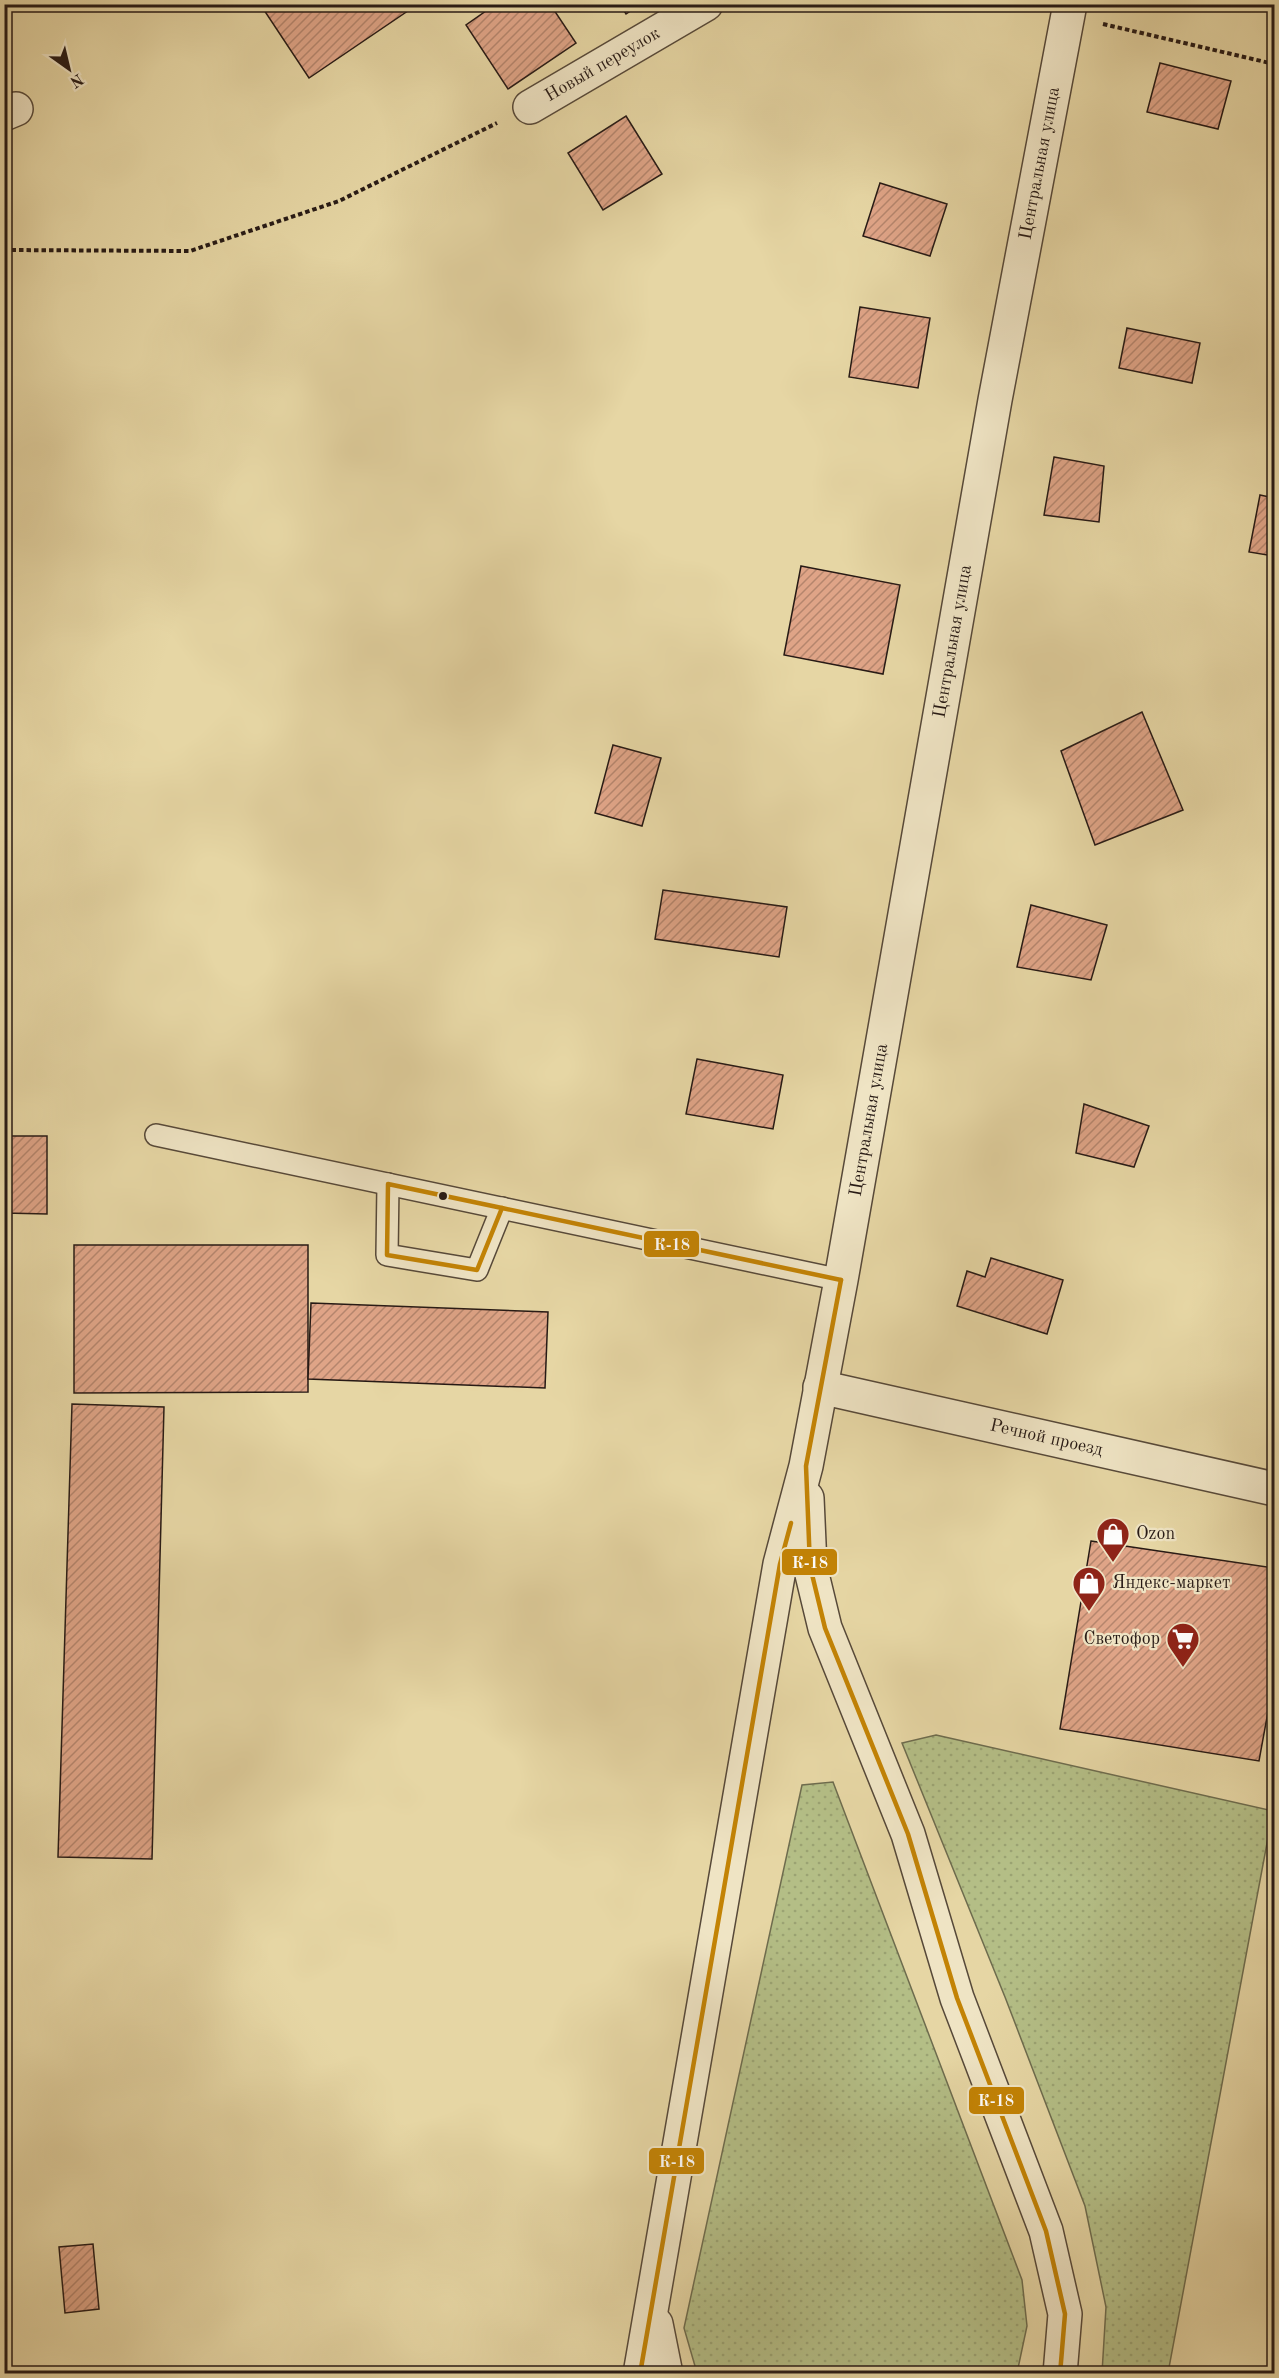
<svg xmlns="http://www.w3.org/2000/svg" width="1279" height="2378" viewBox="0 0 1279 2378" font-family="'Old Standard TT',serif">
<defs>
<pattern id="grass-dots" width="8" height="8" patternUnits="userSpaceOnUse" patternTransform="scale(1.5)"><rect width="8" height="8" fill="#b4be86"/><path d="M2 2h.1M6 6h.1" fill="none" stroke="#9ba373" stroke-width="1.8" stroke-linecap="round"/></pattern>
<pattern id="building-hatch" width="6" height="6" patternUnits="userSpaceOnUse" patternTransform="scale(1.5)"><rect width="6" height="6" fill="#dfa487"/><path d="M-1 1l2-2M0 6l6-6M5 7l2-2" fill="none" stroke="#b5856d"/></pattern>
</defs>
<rect width="100%" height="100%" fill="#e6d6a4"/>
<filter id="stains"><feTurbulence type="fractalNoise" baseFrequency=".00333" numOctaves="4"/><feColorMatrix values="0 0 0 0 .2 0 0 0 0 .09 0 0 0 0 .02 0 0 0 .5 -.17"/></filter>
<radialGradient id="worn" r=".72"><stop offset=".6" stop-color="#630" stop-opacity="0"/><stop offset="1" stop-color="#630" stop-opacity=".3"/></radialGradient>
<!-- grass -->
<g fill="url(#grass-dots)" stroke="#6e6c4e" stroke-width="1.5">
<polygon points="936,1735 1273,1811 1168,2373 1102,2373 1106,2307 1085,2206 1005,1997 902,1743"/>
<polygon points="833,1782 1022,2280 1027,2326 1017,2373 697,2373 684,2328 802,1785"/>
</g>
<!-- building -->
<g fill="url(#building-hatch)" stroke="#271a15" stroke-width="1.5">
<polygon points="260,4 418,4 309,78"/>
<polygon points="496,4 550,4 576,43 508,89 466,25"/>
<polygon points="620,4 641,4 626,14"/>
<polygon points="1160,63 1231,81 1218,129 1147,112"/>
<polygon points="626,116 662,174 603,210 568,153"/>
<polygon points="880,183 947,204 930,256 863,236"/>
<polygon points="860,307 930,318 918,388 849,377"/>
<polygon points="1127,328 1200,343 1192,383 1119,368"/>
<polygon points="1054,457 1104,466 1099,522 1044,515"/>
<polygon points="1260,495 1274,498 1274,556 1249,552"/>
<polygon points="801,566 900,585 883,674 784,655"/>
<polygon points="1142,712 1183,810 1095,845 1061,751"/>
<polygon points="613,745 661,758 642,826 595,813"/>
<polygon points="663,890 787,907 779,957 655,939"/>
<polygon points="1031,905 1107,925 1091,980 1017,967"/>
<polygon points="697,1059 783,1075 773,1129 686,1114"/>
<polygon points="1084,1104 1149,1126 1134,1167 1076,1153"/>
<polygon points="4,1136 47,1136 47,1214 4,1213"/>
<polygon points="74,1245 308,1245 308,1392 74,1393"/>
<polygon points="991,1258 1063,1280 1047,1334 957,1306 967,1271 985,1277"/>
<polygon points="311,1303 548,1312 545,1388 308,1379"/>
<polygon points="72,1404 164,1407 152,1859 58,1857"/>
<polygon points="1091,1541 1274,1568 1274,1679 1259,1761 1060,1729"/>
<polygon points="93,2244 99,2309 65,2313 59,2247"/>
</g>
<g fill="none" stroke-linecap="round" stroke-linejoin="round">
<defs>
<g id="lane">
<polyline points="156,1135 841,1280"/>
<polyline points="388,1184 387,1255 477,1270 502,1208"/>
</g>
<g id="street">
<path id="s1" d="M530,107L706,4"/>
<polyline points="4,114 16,109"/>
<path id="s2" d="M820,1387L1274,1489"/>
<polyline points="807,1498 810,1566 825,1628 908,1834 957,1998 1046,2231 1065,2314 1060,2374"/>
<polyline points="656,2324 666,2374"/>
<path id="s3" d="M640,2374L780,1564L806,1466L841,1280L995,400L1070,4"/>
</g>
</defs>
<!-- lane casing -->
<use href="#lane" stroke="#574939" stroke-width="24"/>
<!-- street casing -->
<use href="#street" stroke="#574939" stroke-width="36"/>
<!-- path -->
<g stroke="#271a15" stroke-width="4" stroke-dasharray="4.5 3" stroke-linecap="butt">
<polyline points="1103,24 1274,64"/>
<polyline points="4,250 190,251 339,201 497,123"/>
</g>
<!-- lane -->
<use href="#lane" stroke="#efe4c4" stroke-width="21"/>
<!-- street -->
<use href="#street" stroke="#efe4c4" stroke-width="33"/>
<defs>
<g id="bus-1">
<polygon points="388,1184 502,1208 477,1270 387,1255"/>
<polyline points="502,1208 841,1280"/>
<polyline points="841,1280 806,1466 810,1566 825,1628 908,1834 957,1998 1046,2231 1065,2314 1060,2374"/>
<polyline points="640,2374 780,1564 791,1523"/>
</g>
</defs>
<!-- bus-1 casing -->
<use href="#bus-1" stroke="#efe4c4" stroke-width="9"/>
<!-- bus-1 -->
<use href="#bus-1" stroke="#c38305" stroke-width="4.5"/>
</g>
<!-- icons -->
<defs>
<symbol id="shop-pin" viewBox="-11 -11 22 30"><path d="M0 17L-7.5 6A9.5 9.5 0 1 1 7.5 6Z" fill="#8f2418" stroke="#efe4c4"/><path d="M-5-2.5h2.3a2.7 3.5 0 0 1 5.4 0H5L5.5 6h-11ZM-1.5-2.5h3a1.5 2.3 0 0 0-3 0Z" fill="#fff"/></symbol>
<symbol id="supermarket-pin" viewBox="-11 -11 22 30"><path d="M0 17L-7.5 6A9.5 9.5 0 1 1 7.5 6Z" fill="#8f2418" stroke="#efe4c4"/><path d="M-6-5.5h2.5l.6 2H6L4.5 2H-2.5L-4.4-4H-6ZM-1.5 3.2a1.3 1.3 0 1 0 .1 0ZM3 3.2a1.3 1.3 0 1 0 .1 0Z" fill="#fff"/></symbol>
</defs>
<g fill-rule="evenodd">
<use href="#shop-pin" x="1094" y="1515" width="38" height="52"/>
<use href="#shop-pin" x="1070" y="1564" width="38" height="52"/>
<use href="#supermarket-pin" x="1164" y="1620" width="38" height="52"/>
</g>
<!-- markers -->
<circle fill="#271a15" stroke="#efe4c4" stroke-width="2" cx="443" cy="1196" r="5"/>
<g text-anchor="middle" dominant-baseline="central" stroke-width="4.5" stroke-linejoin="round" paint-order="stroke">
<!-- street labels -->
<g font-size="18" fill="#271a15" stroke="#efe4c4">
<text stroke="none"><textPath href="#s1" startOffset="84">Новый переулок</textPath></text>
<text stroke="none"><textPath href="#s3" startOffset="2247">Центральная улица</textPath></text>
<text stroke="none"><textPath href="#s3" startOffset="1761">Центральная улица</textPath></text>
<text stroke="none"><textPath href="#s3" startOffset="1275">Центральная улица</textPath></text>
<text stroke="none"><textPath href="#s2" startOffset="232">Речной проезд</textPath></text>
</g>
<!-- poi labels -->
<g font-size="18" fill="#271a15" stroke="#efe4c4" text-anchor="start">
<text x="1136" y="1534">Ozon</text>
<text x="1112" y="1583">Яндекс-маркет</text>
<text x="1160" y="1639" text-anchor="end">Светофор</text>
</g>
</g>
<g stroke="#efe4c4" stroke-width="2">
<rect x="643" y="1230" width="57" height="28" rx="6" fill="#c38305"/>
<rect x="781" y="1548" width="57" height="28" rx="6" fill="#c38305"/>
<rect x="968" y="2086" width="57" height="29" rx="6" fill="#c38305"/>
<rect x="648" y="2147" width="57" height="28" rx="6" fill="#c38305"/>
</g>
<g font-size="16" text-anchor="middle" font-weight="bold" fill="#fff">
<text x="672" y="1250">К-18</text>
<text x="810" y="1568">К-18</text>
<text x="996" y="2106">К-18</text>
<text x="677" y="2167">К-18</text>
</g>
<!-- margin -->
<rect width="1279" height="2378" fill="none" stroke="#e6d6a4" stroke-width="24"/>
<rect x="6" y="6" width="1267" height="2366" fill="none" stroke="#271a15" stroke-width="3"/>
<rect x="12" y="12" width="1255" height="2354" fill="none" stroke="#271a15" stroke-width="1.5"/>
<!-- north arrow -->
<g transform="translate(69 69) rotate(146)" stroke="#efe4c4" stroke-width="4.5" paint-order="stroke">
<path d="M0-4.5L10 22L0 15L-10 22Z" fill="#271a15"/>
<text y="-9" font-size="16" font-weight="bold" text-anchor="middle" fill="#271a15">N</text>
</g>
<rect width="100%" height="100%" filter="url(#stains)"/>
<rect width="100%" height="100%" fill="url(#worn)"/>
</svg>
